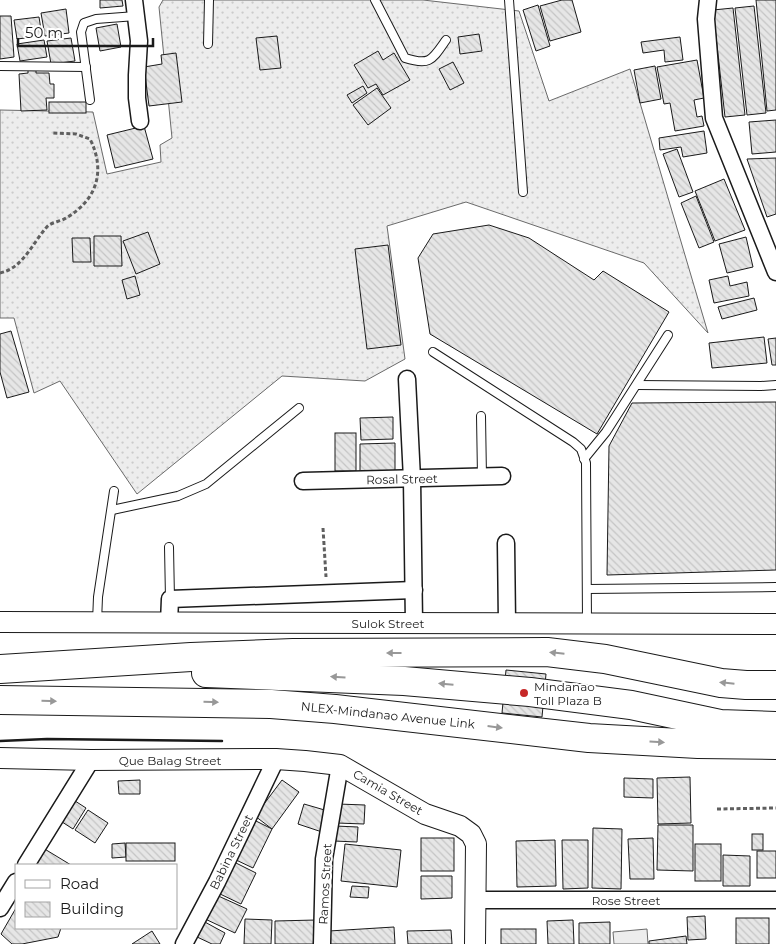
<svg xmlns="http://www.w3.org/2000/svg" width="776" height="944" viewBox="0 0 776 944" font-family="Montserrat,sans-serif">
<defs>
<pattern id="grass-dots" width="8" height="8" patternUnits="userSpaceOnUse" patternTransform="scale(1.25)"><rect width="8" height="8" fill="#ededed"/><path d="M2 2h.1M6 6h.1" fill="none" stroke="#cbcbcb" stroke-width="1.8" stroke-linecap="round"/></pattern>
<pattern id="building-back-hatch" width="6" height="6" patternUnits="userSpaceOnUse" patternTransform="scale(1.25)"><rect width="6" height="6" fill="#e6e6e6"/><path d="M-1 5l2 2M0 0l6 6M5-1l2 2" fill="none" stroke="#c5c5c5"/></pattern>
</defs>
<rect width="100%" height="100%" fill="#fff"/>
<!-- grass -->
<polygon fill="url(#grass-dots)" stroke="#6a6a6a" points="163,0 423,0 519,11 549,101 630,69 708,333 644,263 466,202 387,226 405,359 365,381 282,376 137,494 60,381 34,393 14,318 0,318 0,110 93,112 107,174 161,162 160,145 172,138 159,7"/>
<!-- built -->
<polygon fill="#ededed" stroke="#6a6a6a" points="647,929 648,944 614,944 613,932"/>
<!-- building -->
<g fill="url(#building-back-hatch)" stroke="#1a1a1a">
<polygon points="100,0 122,0 123,6 100,8"/>
<polygon points="562,0 572,0 581,32 550,41 540,6"/>
<polygon points="756,0 776,0 776,110 767,111"/>
<polygon points="538,5 550,46 536,51 523,10"/>
<polygon points="754,6 766,113 747,115 735,8"/>
<polygon points="733,8 745,115 725,117 713,10"/>
<polygon points="66,9 69,33 45,36 41,13"/>
<polygon points="0,16 11,16 14,57 0,59"/>
<polygon points="39,17 42,36 17,39 14,20"/>
<polygon points="117,24 121,47 100,51 96,28"/>
<polygon points="479,34 482,51 460,54 458,37"/>
<polygon points="277,36 281,68 260,70 256,38"/>
<polygon points="680,37 683,60 665,62 664,50 643,53 641,42"/>
<polygon points="71,38 75,61 51,64 47,41"/>
<polygon points="44,40 47,57 20,61 17,44"/>
<polygon points="378,51 383,60 394,53 410,80 383,95 376,84 368,88 354,65"/>
<polygon points="176,53 182,102 149,106 144,67 162,64 161,55"/>
<polygon points="697,60 704,98 694,100 697,117 702,116 704,126 675,131 670,103 664,104 657,67"/>
<polygon points="453,62 464,83 450,90 439,69"/>
<polygon points="655,66 661,99 640,103 634,70"/>
<polygon points="36,69 36,73 49,73 50,84 54,84 54,98 46,98 47,110 21,111 19,74 28,73 28,70"/>
<polygon points="363,86 367,93 352,103 347,95"/>
<polygon points="377,88 391,108 368,125 353,105"/>
<rect x="49" y="102" width="37" height="11"/>
<polygon points="776,120 776,152 752,154 749,122"/>
<polygon points="144,126 153,159 115,168 107,135"/>
<polygon points="704,131 707,153 683,157 681,147 660,150 659,138"/>
<polygon points="677,149 693,192 679,197 663,154"/>
<polygon points="776,158 776,214 767,217 747,159"/>
<polygon points="724,179 745,230 715,241 695,191"/>
<polygon points="696,196 714,242 699,248 681,203"/>
<polygon points="489,225 529,238 594,280 603,271 669,312 597,434 430,334 418,258 433,234"/>
<polygon points="148,232 160,264 136,274 123,241"/>
<polygon points="94,236 121,236 122,266 94,266"/>
<polygon points="746,237 753,267 727,273 719,244"/>
<polygon points="72,238 90,238 91,262 73,262"/>
<polygon points="388,245 401,345 367,349 355,249"/>
<polygon points="135,276 140,295 127,299 122,280"/>
<polygon points="728,276 730,286 747,282 749,296 714,303 709,280"/>
<polygon points="754,298 757,310 722,319 718,307"/>
<polygon points="11,331 29,392 7,398 0,372 0,334"/>
<polygon points="764,337 767,363 712,368 709,343"/>
<polygon points="776,338 776,365 772,365 768,339"/>
<polygon points="776,402 776,570 607,575 609,446 632,403"/>
<polygon points="393,417 393,439 361,440 360,418"/>
<rect x="335" y="433" width="21" height="38"/>
<polygon points="395,443 395,472 360,472 360,444"/>
<polygon points="506,670 546,674 542,717 502,713"/>
<polygon points="690,777 691,823 658,824 657,778"/>
<polygon points="624,778 653,779 653,798 624,797"/>
<polygon points="140,780 140,794 119,794 118,781"/>
<polygon points="282,780 299,792 272,829 255,816"/>
<polygon points="72,799 86,808 73,829 59,820"/>
<polygon points="304,804 328,811 322,832 298,824"/>
<polygon points="338,804 365,805 364,824 337,823"/>
<polygon points="88,810 108,823 95,843 75,830"/>
<polygon points="254,820 272,829 253,868 234,859"/>
<polygon points="658,825 693,825 693,871 657,870"/>
<polygon points="335,826 358,827 357,842 334,841"/>
<polygon points="593,828 622,829 621,889 592,888"/>
<rect x="752" y="834" width="11" height="16"/>
<rect x="421" y="838" width="33" height="33"/>
<polygon points="653,838 654,879 630,879 628,839"/>
<polygon points="555,840 556,886 517,887 516,841"/>
<polygon points="562,840 588,840 588,888 563,889"/>
<polygon points="125,843 126,857 112,858 112,844"/>
<rect x="126" y="843" width="49" height="18"/>
<polygon points="345,844 401,850 397,887 341,881"/>
<rect x="695" y="844" width="26" height="37"/>
<polygon points="43,848 71,865 32,865"/>
<rect x="757" y="851" width="19" height="27"/>
<polygon points="723,855 750,856 750,886 723,886"/>
<polygon points="234,862 256,873 241,904 218,893"/>
<polygon points="421,876 452,876 452,898 421,899"/>
<polygon points="352,886 369,887 368,898 350,897"/>
<polygon points="214,894 247,909 235,933 203,918"/>
<polygon points="16,908 16,928 61,928 58,937 22,944 12,944 1,934"/>
<polygon points="705,916 706,939 688,940 687,917"/>
<rect x="736" y="918" width="33" height="26"/>
<polygon points="245,919 272,920 271,944 244,944"/>
<polygon points="316,920 316,944 275,944 275,921"/>
<polygon points="573,920 574,944 548,944 547,921"/>
<polygon points="203,921 225,933 220,944 212,944 195,936"/>
<polygon points="610,922 610,944 579,944 579,923"/>
<polygon points="394,927 395,944 329,944 329,931"/>
<rect x="501" y="929" width="35" height="15"/>
<polygon points="451,930 452,944 408,944 407,931"/>
<polygon points="152,931 160,944 132,944"/>
<polygon points="686,936 687,944 649,944 649,941"/>
</g>
<g fill="none" stroke-linecap="round" stroke-linejoin="round">
<defs>
<g id="service">
<path d="M375,0L405,58C430,66 432,60 446,40"/>
<polyline points="509,0 523,192"/>
<polyline points="208,44 209,0"/>
<polyline points="0,66 86,67"/>
<polyline points="90,100 81,32 84,23 96,19 136,16"/>
<polyline points="433,352 573,442 581,449 586,463 587,622"/>
<polyline points="637,385 761,386 776,385"/>
<polyline points="481,416 482,477"/>
<polyline points="584,459 606,432 668,335"/>
<polyline points="112,510 178,496 206,484 299,408"/>
<polyline points="169,547 170,599"/>
<polyline points="587,589 776,587"/>
<polyline points="97,622 98,597 114,491"/>
</g>
<g id="minor">
<polyline points="134,0 139,41 137,75 137,98 140,121"/>
<polyline points="708,0 706,19 714,118 776,272"/>
<polyline points="407,379 412,479 414,623"/>
<polyline points="303,481 502,476"/>
<polyline points="506,543 507,623"/>
<polyline points="169,623 170,599 414,590"/>
<polyline points="26,865 91,760"/>
<polyline points="476,900 776,900"/>
<polyline points="0,908 16,882"/>
<polyline points="184,944 217,882 276,759"/>
<polyline points="322,944 324,859 340,765"/>
</g>
<g id="tertiary">
<polyline points="0,622 776,624"/>
<polyline points="0,758 91,760 276,759 305,761 340,765 425,814 460,826 471,834 476,844 475,944"/>
</g>
<g id="motorway">
<polyline points="0,669 191,657 293,653 547,652 605,659 721,683 746,685 776,685"/>
<polyline points="206,673 404,681 530,692 631,705 720,724 776,726"/>
<polyline points="0,700 271,704 335,709 589,738 698,744 776,745"/>
</g>
</defs>
<!-- service casing -->
<use href="#service" stroke="#1a1a1a" stroke-width="10"/>
<!-- minor casing -->
<use href="#minor" stroke="#1a1a1a" stroke-width="19"/>
<!-- tertiary casing -->
<use href="#tertiary" stroke="#1a1a1a" stroke-width="22"/>
<!-- motorway casing -->
<use href="#motorway" stroke="#1a1a1a" stroke-width="30"/>
<!-- path -->
<g stroke="#5f5f5f" stroke-width="3" stroke-dasharray="4 2.5" stroke-linecap="butt">
<path d="M0,273C23,268 32,244 46,228C50,222 60,222 66,218C97,200 106,171 90,139L76,134L52,133"/>
<polyline points="323,528 326,577"/>
<polyline points="717,809 776,808"/>
</g>
<!-- service -->
<use href="#service" stroke="#fff" stroke-width="8"/>
<!-- minor -->
<use href="#minor" stroke="#fff" stroke-width="16"/>
<!-- tertiary -->
<use href="#tertiary" stroke="#fff" stroke-width="20"/>
<!-- motorway -->
<use href="#motorway" stroke="#fff" stroke-width="28"/>
<!-- wall -->
<polyline stroke="#1a1a1a" stroke-width="2.5" points="0,741 47,739 222,741"/>
</g>
<!-- one-way arrows -->
<defs><path id="oneway-solid" d="M-6-.8H1V-3.2L6.5 0L1 3.2V.8H-6Z" transform="scale(1.25)"/></defs>
<g fill="#989898">
<use href="#oneway-solid" transform="translate(394 653) rotate(-180)"/>
<use href="#oneway-solid" transform="translate(557 653) rotate(-174)"/>
<use href="#oneway-solid" transform="translate(338 677) rotate(-177)"/>
<use href="#oneway-solid" transform="translate(727 683) rotate(-174)"/>
<use href="#oneway-solid" transform="translate(446 684) rotate(-175)"/>
<use href="#oneway-solid" transform="translate(49 701) rotate(1)"/>
<use href="#oneway-solid" transform="translate(211 702) rotate(2)"/>
<use href="#oneway-solid" transform="translate(495 727) rotate(7)"/>
<use href="#oneway-solid" transform="translate(657 742) rotate(3)"/>
</g>
<!-- markers -->
<circle fill="#c62828" stroke="#fff" stroke-width="2" cx="524" cy="693" r="5"/>
<g text-anchor="middle" dominant-baseline="central" stroke-width="4" stroke-linejoin="round" paint-order="stroke">
<!-- street labels -->
<g font-size="12" fill="#1a1a1a" stroke="#fff">
<text transform="translate(402 479) rotate(-1)">Rosal Street</text>
<text x="388" y="623">Sulok Street</text>
<text transform="translate(388 715) rotate(6)">NLEX-Mindanao Avenue Link</text>
<text x="170" y="760">Que Balag Street</text>
<text transform="translate(388 792) rotate(30)">Camia Street</text>
<text transform="translate(231 852) rotate(-64)">Babina Street</text>
<text transform="translate(325 884) rotate(-87)">Ramos Street</text>
<text x="626" y="900">Rose Street</text>
</g>
<!-- poi labels -->
<g font-size="12" fill="#1a1a1a" stroke="#fff" text-anchor="start">
<text x="534" y="686">Mindanao<tspan x="534" dy="14">Toll Plaza B</tspan></text>
</g>
</g>
<!-- legend -->
<rect x="15" y="864" width="162" height="65" fill="#ffffff" stroke="#a3a3a3"/>
<rect x="25" y="880" width="25" height="8" fill="#ffffff" stroke="#a3a3a3"/>
<text x="60" y="889" font-size="15" fill="#1a1a1a">Road</text>
<rect x="25" y="902" width="25" height="15" fill="url(#building-back-hatch)" stroke="#a3a3a3"/>
<text x="60" y="914" font-size="15" fill="#1a1a1a">Building</text>
<!-- scale -->
<path d="M18 38v8h135v-8" fill="none" stroke="#1a1a1a" stroke-width="2.5"/>
<text x="25" y="38" font-size="15" fill="#1a1a1a" stroke="#ffffff" stroke-width="4" paint-order="stroke">50 m</text>
</svg>
